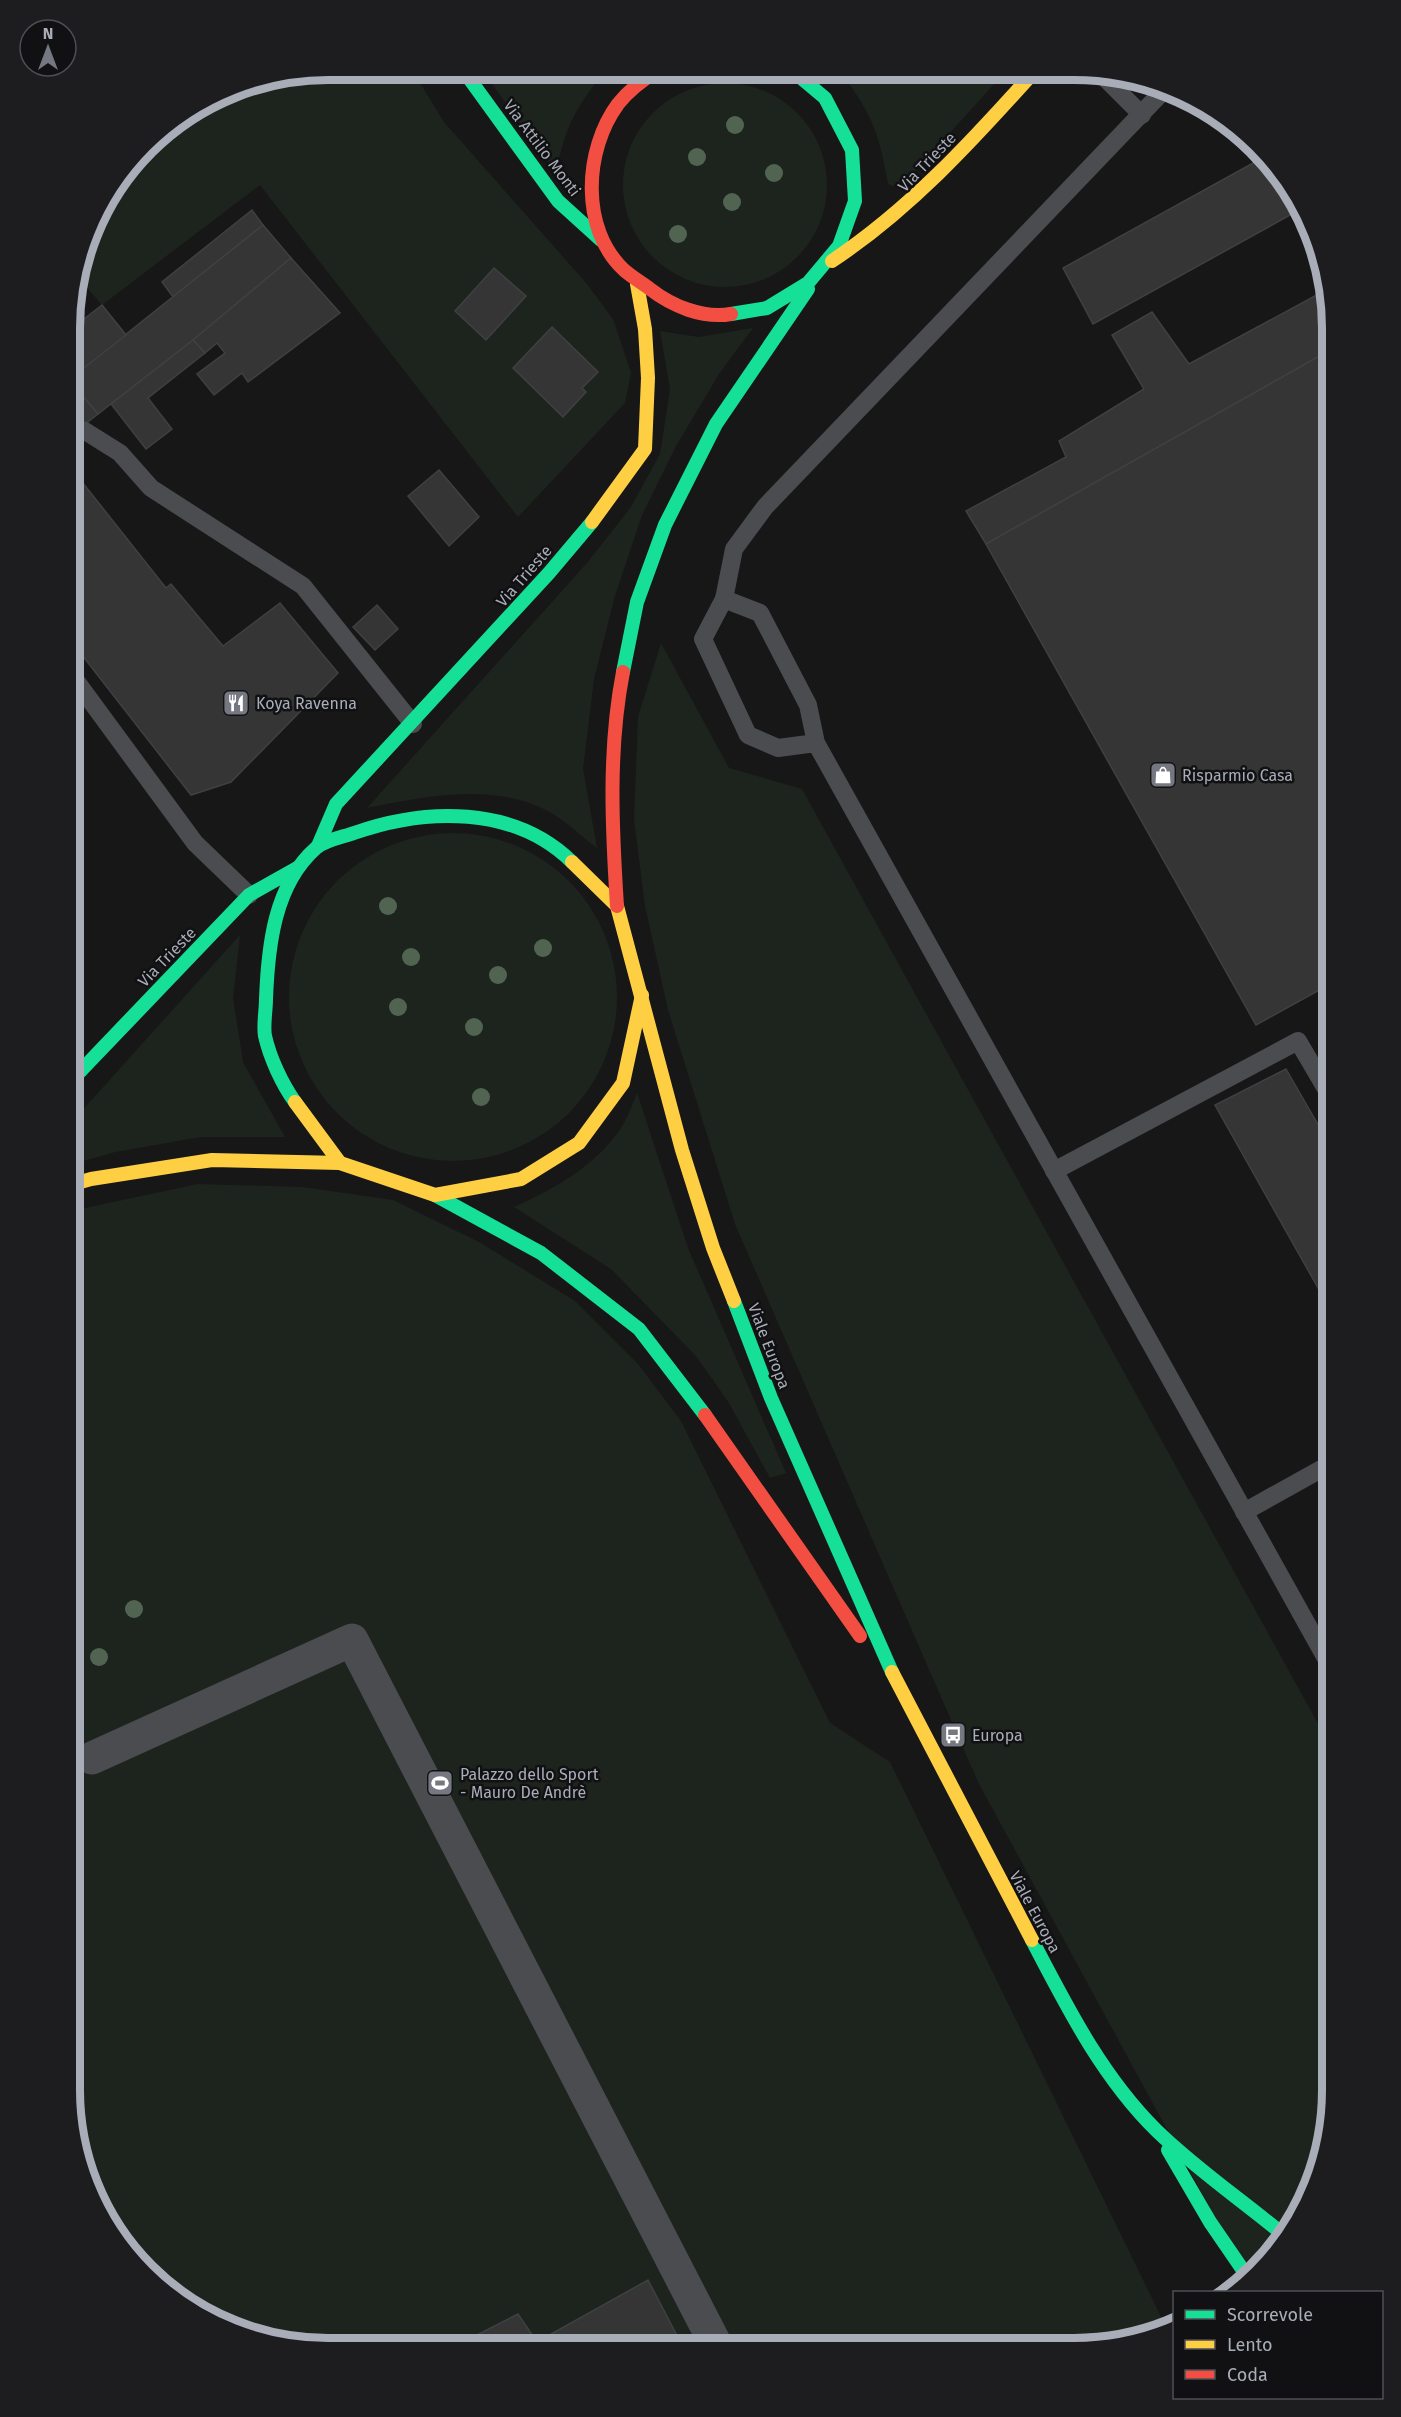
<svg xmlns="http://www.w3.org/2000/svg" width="1401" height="2417" viewBox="0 0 1401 2417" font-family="'Fira Sans',sans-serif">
<rect width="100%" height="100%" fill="#171717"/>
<!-- green -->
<g fill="#1d241e">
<polygon points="328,69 412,70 444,122 587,284 613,319 631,373 625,403 518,517 260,185 102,305 77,276 96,213 157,133 229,89"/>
<path d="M482,70L605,71C576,107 565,127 556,173Z"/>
<path d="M931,73H1004L899,189L888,184C880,138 874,118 847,81Z"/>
<circle cx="725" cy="185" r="102"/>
<path d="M753,328L719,374L676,446L642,515L614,599L594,679L583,769L597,848C582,837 568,823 553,814C497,781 426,796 367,808L587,563L631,507L660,454L670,389L660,331L699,337Z"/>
<polygon points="661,643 729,768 802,789 1332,1749 1331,2106 1312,2188 1278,2247 1254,2270 1237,2258 978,1782 735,1224 668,1010 645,906 634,819 638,717"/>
<circle cx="453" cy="997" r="164"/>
<polygon points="240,935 233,998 243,1062 285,1137 201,1137 115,1152 70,1165 70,1124"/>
<path d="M637,1093L688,1248L786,1473L770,1478L729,1403L696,1356L611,1269L514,1207C554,1189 592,1168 619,1131C627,1120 632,1105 637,1093Z"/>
<polygon points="198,1184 302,1187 393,1200 479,1242 575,1301 638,1364 681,1421 830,1723 890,1762 1167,2329 1157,2334 1073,2348 294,2346 228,2328 170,2294 122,2246 83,2173 69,2089 70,1214 85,1208"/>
</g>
<!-- building -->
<g fill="#353536" stroke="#3f4043" stroke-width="1.5">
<polygon points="1264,157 1288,184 1301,209 1093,324 1063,268"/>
<polygon points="252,210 263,225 173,297 162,282"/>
<polygon points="263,225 291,258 193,340 98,414 71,382 71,378"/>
<polygon points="291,258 340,313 248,382 242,373 214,395 197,374 225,353 217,343 205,353 193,340"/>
<polygon points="494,268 526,296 486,340 455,311"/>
<polygon points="1326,290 1332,328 1332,349 986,544 966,511 1066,457 1059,441 1144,389 1112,335 1152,312 1189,364"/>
<polygon points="102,305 126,335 71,378 71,329"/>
<polygon points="552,327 598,372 582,388 586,392 563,417 513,368"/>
<polygon points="193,340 205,353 148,398 172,429 146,449 111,404"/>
<polygon points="1332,349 1332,983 1256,1025 986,544"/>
<polygon points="71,382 98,414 84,425 71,409"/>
<polygon points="71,468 166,588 171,584 223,646 280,603 338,673 231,782 191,795 71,641"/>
<polygon points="439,470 479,517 449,546 408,496"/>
<polygon points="377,605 398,629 375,650 353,627"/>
<polygon points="1286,1069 1332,1149 1331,1311 1215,1105"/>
<polygon points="648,2280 683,2347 470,2346 467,2340 518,2314 537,2342"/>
</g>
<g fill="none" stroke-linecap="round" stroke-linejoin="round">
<!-- lane -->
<g stroke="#4b4c50" stroke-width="18">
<polyline points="1101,74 1142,115"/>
<polyline points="71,427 85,431 120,453 151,488 303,586 413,724"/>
<polyline points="724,599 734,549 765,507 1166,88"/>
<polyline points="71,674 195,843 249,895"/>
<polyline points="816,743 778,748 748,735 703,639 724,599 760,613 808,705 816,743 1332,1669"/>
<polyline points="1054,1171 1298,1041 1332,1099"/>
<polyline points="1244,1512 1332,1463"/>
</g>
<!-- street -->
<polyline stroke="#4b4c50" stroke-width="33" points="92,1758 352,1640 717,2347"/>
<!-- fast -->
<g stroke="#16e098" stroke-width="14">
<polyline points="463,70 558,201 601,240"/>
<polyline points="731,314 767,308 808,283 839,246 855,201 852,150 825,98 794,72"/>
<polyline points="623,672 637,602 665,525 716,424 808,289"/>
<polyline points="318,846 336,804 549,573 592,522"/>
<polyline points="70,1082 249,895 297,868"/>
<path d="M295,1102C282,1084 270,1058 265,1036C263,1025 266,1011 266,999C268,947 274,885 316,848C325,840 343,837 354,833C425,808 514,805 572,862"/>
<polyline points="435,1195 541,1253 639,1329 705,1415"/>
<polyline points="734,1301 771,1398 892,1672"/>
<path d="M1032,1940C1067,2007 1102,2077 1157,2131C1196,2169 1243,2201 1285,2236"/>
<polyline points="1168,2150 1210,2222 1247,2276"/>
</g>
<!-- slow -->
<g stroke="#ffcf43" stroke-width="14">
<path d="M832,261C910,209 971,142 1033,73"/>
<polyline points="592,522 645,449 648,378 645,329 637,284"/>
<polyline points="572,862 617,906 682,1150 713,1248 734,1301"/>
<polyline points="295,1102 340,1163 435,1195 521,1179 579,1143 623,1083 642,995"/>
<polyline points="70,1185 91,1179 212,1160 340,1163"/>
<polyline points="892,1672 1032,1940"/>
</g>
<!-- jam -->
<g stroke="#f24e42" stroke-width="14">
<path d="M656,71C642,81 629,90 618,104C584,150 580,229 624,270C632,277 642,283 650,289C672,306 703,319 731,314"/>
<path d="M617,906C612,828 608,749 623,672"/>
<polyline points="705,1415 860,1636"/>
</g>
</g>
<!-- trees -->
<g fill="#506451">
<circle cx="735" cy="125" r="9"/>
<circle cx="697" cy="157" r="9"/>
<circle cx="774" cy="173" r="9"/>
<circle cx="732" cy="202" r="9"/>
<circle cx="678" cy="234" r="9"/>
<circle cx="388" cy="906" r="9"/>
<circle cx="543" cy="948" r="9"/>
<circle cx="411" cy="957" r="9"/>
<circle cx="498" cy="975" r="9"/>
<circle cx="398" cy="1007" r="9"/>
<circle cx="474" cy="1027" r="9"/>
<circle cx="481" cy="1097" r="9"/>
<circle cx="134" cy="1609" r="9"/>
<circle cx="99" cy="1657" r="9"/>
</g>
<!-- icons -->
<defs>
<symbol id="restaurant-square" viewBox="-11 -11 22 22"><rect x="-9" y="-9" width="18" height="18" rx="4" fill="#757880" stroke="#111113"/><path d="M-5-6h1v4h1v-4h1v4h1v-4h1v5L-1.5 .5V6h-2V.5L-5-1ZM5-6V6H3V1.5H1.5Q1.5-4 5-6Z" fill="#fff"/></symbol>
<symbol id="shop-square" viewBox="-11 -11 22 22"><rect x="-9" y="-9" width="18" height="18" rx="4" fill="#757880" stroke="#111113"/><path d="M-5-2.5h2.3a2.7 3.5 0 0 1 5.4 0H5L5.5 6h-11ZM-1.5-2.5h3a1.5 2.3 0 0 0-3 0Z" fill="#fff"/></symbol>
<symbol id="bus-square" viewBox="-11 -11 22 22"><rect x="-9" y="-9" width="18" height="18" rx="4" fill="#757880" stroke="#111113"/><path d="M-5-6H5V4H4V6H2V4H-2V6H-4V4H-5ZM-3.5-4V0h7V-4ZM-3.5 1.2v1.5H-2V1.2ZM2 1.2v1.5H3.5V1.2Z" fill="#fff"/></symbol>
<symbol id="stadium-square" viewBox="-11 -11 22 22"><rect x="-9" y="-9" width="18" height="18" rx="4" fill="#757880" stroke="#111113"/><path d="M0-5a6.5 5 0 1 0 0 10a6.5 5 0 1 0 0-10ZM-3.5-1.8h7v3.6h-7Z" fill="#fff"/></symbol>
</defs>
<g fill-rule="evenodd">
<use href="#restaurant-square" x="221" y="688" width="30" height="30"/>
<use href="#shop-square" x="1148" y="760" width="30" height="30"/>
<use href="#bus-square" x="938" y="1720" width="30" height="30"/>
<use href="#stadium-square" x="425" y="1768" width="30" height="30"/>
</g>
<g text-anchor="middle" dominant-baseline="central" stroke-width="5" stroke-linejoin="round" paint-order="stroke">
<!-- street labels -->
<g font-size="16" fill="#a8adb8" stroke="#111113">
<text transform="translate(542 148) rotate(53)">Via Attilio Monti</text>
<text transform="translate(927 162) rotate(-46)">Via Trieste</text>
<text transform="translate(524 576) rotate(-49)">Via Trieste</text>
<text transform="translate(167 957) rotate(-46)">Via Trieste</text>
<text transform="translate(769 1346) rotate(69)">Viale Europa</text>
<text transform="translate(1035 1912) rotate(62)">Viale Europa</text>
</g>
<!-- poi labels -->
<g font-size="16" fill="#a8adb8" stroke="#111113" text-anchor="start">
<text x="256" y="703">Koya Ravenna</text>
<text x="1182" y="775">Risparmio Casa</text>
<text x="972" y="1735">Europa</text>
<text x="460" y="1774">Palazzo dello Sport<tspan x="460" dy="18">- Mauro De Andrè</tspan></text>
</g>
</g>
<!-- crop -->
<path d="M0 0H1401V2417H0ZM328 80H1074A248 248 0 0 1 1322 328V2090A248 248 0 0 1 1074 2338H328A248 248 0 0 1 80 2090V328A248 248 0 0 1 328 80Z" fill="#1d1d20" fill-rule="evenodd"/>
<path fill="none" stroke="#a8adb8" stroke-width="8" d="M328 80H1074A248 248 0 0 1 1322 328V2090A248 248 0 0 1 1074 2338H328A248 248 0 0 1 80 2090V328A248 248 0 0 1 328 80Z"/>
<!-- legend -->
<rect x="1173" y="2291" width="210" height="108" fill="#111113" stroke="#4d4f55" stroke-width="1.5"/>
<rect x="1185" y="2310" width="30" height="9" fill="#16e098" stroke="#4d4f55" stroke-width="1.5"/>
<text x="1227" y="2321" font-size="18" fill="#a8adb8">Scorrevole</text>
<rect x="1185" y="2340" width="30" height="9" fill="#ffcf43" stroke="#4d4f55" stroke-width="1.5"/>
<text x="1227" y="2351" font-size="18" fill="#a8adb8">Lento</text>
<rect x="1185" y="2370" width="30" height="9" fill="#f24e42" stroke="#4d4f55" stroke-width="1.5"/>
<text x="1227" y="2381" font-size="18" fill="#a8adb8">Coda</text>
<!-- north arrow -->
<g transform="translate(48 48)"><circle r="28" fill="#111113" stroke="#4d4f55" stroke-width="1.5"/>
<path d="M0-4.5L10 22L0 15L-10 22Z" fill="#757880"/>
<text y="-9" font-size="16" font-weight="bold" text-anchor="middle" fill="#a8adb8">N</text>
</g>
</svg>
